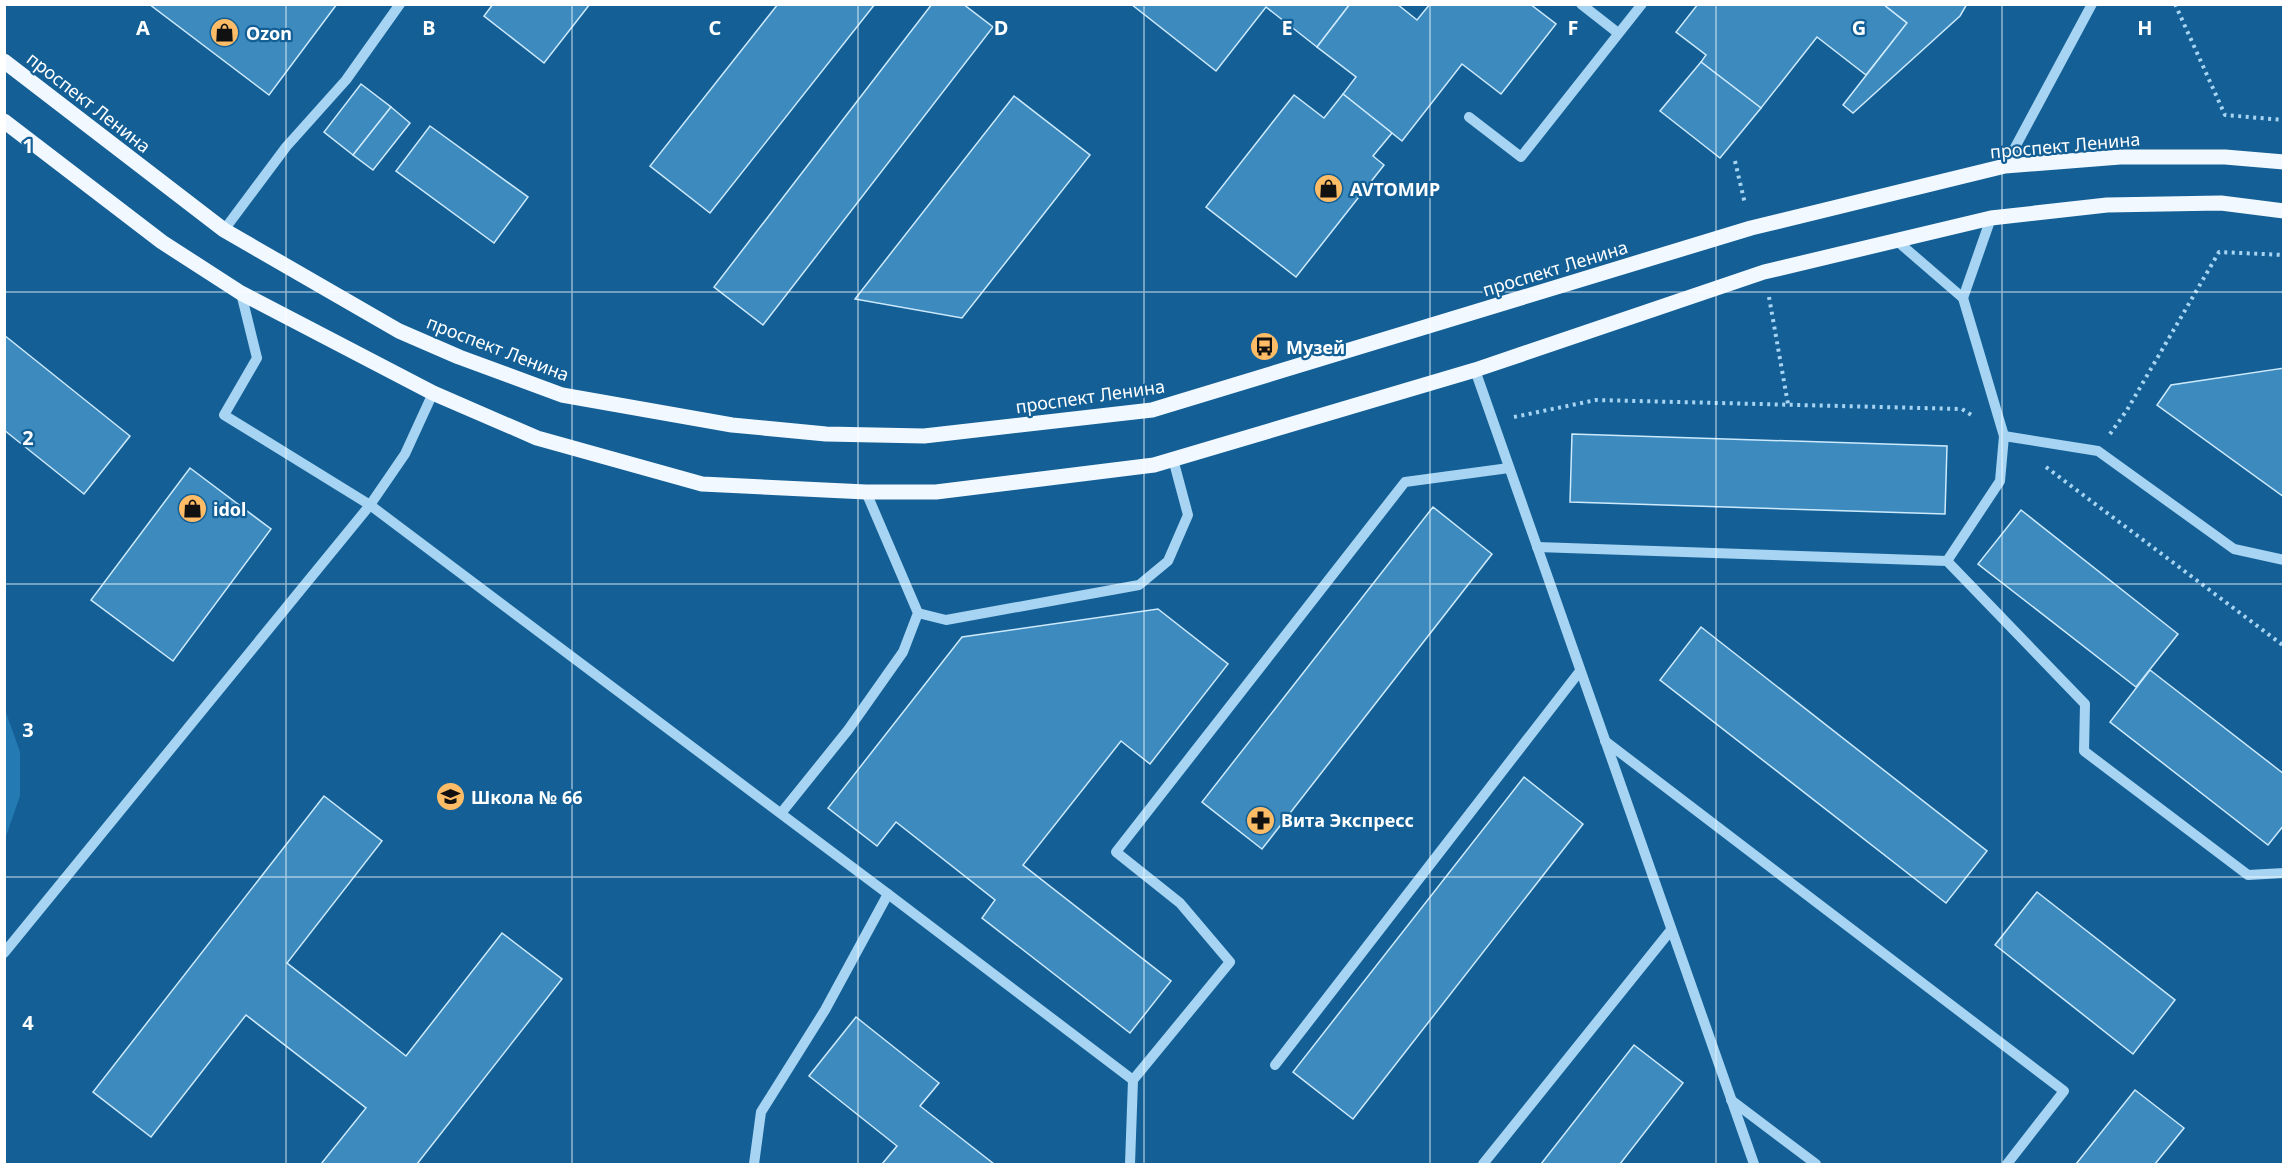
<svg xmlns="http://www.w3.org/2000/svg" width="2288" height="1169" viewBox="0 0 2288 1169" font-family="'Noto Sans',sans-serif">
<rect width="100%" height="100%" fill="#146096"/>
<!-- green -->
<polygon fill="#247ab3" points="4,707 20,752 20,796 5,839"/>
<!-- building -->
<g fill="#3d8abe" stroke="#cdeafd" stroke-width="1.5">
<polygon points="149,4 337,4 269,95"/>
<polygon points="493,4 590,4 544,63 484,16"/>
<polygon points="778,4 875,4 710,213 650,166"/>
<polygon points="932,4 963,4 993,27 763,325 714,287"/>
<polygon points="1131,4 1350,4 1317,47 1266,7 1216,71"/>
<polygon points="1350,4 1397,4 1417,20 1430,4 1530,4 1556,24 1501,94 1462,64 1402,141 1343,94 1356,77 1317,47"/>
<polygon points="1698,4 1883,4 1907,23 1866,75 1817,37 1761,108 1701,62 1706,55 1676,32"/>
<polygon points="1883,4 1967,4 1960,16 1853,113 1843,105 1907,23"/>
<polygon points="1701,62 1761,108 1720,158 1660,111"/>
<polygon points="361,84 391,107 353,155 324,132"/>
<polygon points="1343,94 1392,133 1373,156 1384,165 1296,277 1206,207 1294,95 1324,118"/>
<polygon points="1014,96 1090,155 962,318 855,299"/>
<polygon points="391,107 410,123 373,170 353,155"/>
<polygon points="430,126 528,197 494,243 396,171"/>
<polygon points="4,335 130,436 84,494 4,430"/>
<polygon points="2284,368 2284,497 2157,405 2171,385"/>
<polygon points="1572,434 1947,446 1945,514 1570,502"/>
<polygon points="190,468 271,529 173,661 91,600"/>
<polygon points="1433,507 1492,554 1262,849 1202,802"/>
<polygon points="2021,510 2178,634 2136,687 1978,564"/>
<polygon points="1158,609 1228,664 1150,764 1121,741 1023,865 1171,981 1130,1033 982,918 995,900 896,822 877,846 828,808 962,637"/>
<polygon points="1701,627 1987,851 1946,903 1660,680"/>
<polygon points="2150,670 2284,774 2284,825 2268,845 2110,722"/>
<polygon points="1524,777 1583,824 1353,1119 1293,1072"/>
<polygon points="324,796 382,841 287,963 406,1056 502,933 562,979 417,1164 321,1164 366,1108 246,1015 151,1137 93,1092"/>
<polygon points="2037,892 2175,1000 2133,1054 1995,945"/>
<polygon points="856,1017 939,1083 920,1106 994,1164 882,1164 897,1146 809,1076"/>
<polygon points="1634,1045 1683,1083 1620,1164 1541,1164"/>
<polygon points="2135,1090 2184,1128 2155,1164 2076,1164"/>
</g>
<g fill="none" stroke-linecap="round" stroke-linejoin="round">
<!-- path -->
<g stroke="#a6d4f2" stroke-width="4" stroke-dasharray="3 4.5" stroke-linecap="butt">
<polyline points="2175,4 2225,115 2284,120"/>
<polyline points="1735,161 1745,204"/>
<polyline points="1769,297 1788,404"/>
<polyline points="1514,417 1596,400 1962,409 1973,416"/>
<polyline points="2110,434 2127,410 2219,252 2284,255"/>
<polyline points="2046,467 2284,646"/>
</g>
<!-- minor -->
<g stroke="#a6d4f2" stroke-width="10">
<polyline points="1581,4 1618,33"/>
<polyline points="1469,117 1521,157 1642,4"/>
<polyline points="2005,166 2092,4"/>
<polyline points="224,230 286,147 346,80 400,4"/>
<polyline points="1897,241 1963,298 2004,436 2000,481 1947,561"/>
<polyline points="241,293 257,358 224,415 370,505 888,894 825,1010 761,1112 754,1164"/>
<polyline points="1963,298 1991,218"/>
<polyline points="1475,370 1754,1164"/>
<polyline points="2004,436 2098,451 2234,549 2284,560"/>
<polyline points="1537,547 1947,561 2085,704 2084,751 2248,875 2284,873"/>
<polyline points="918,613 946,620 1139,585 1168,561 1188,515 1173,459"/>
<polyline points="1605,741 2064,1091 2007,1164"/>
<polyline points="782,812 848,730 903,652 918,613 866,492"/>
<polyline points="888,894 1133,1080 1130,1164"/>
<polyline points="4,953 370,505 405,454 433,393"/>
<polyline points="1275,1065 1580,671"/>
<polyline points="1133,1080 1230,962 1180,903 1116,852 1405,482 1509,468"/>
<polyline points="1731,1100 1816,1164"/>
<polyline points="1483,1164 1671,930"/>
</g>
<!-- major -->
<g stroke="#f1f8ff" stroke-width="15">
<polyline points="4,61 224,230 399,331 459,357 562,395 732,425 826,434 924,436 1152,410 1751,228 2005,166 2120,157 2225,157 2284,162"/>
<polyline points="4,121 162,242 241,293 433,393 537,438 702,484 866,492 936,492 1154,465 1475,370 1764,272 1991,218 2107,205 2221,203 2284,211"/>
</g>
</g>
<!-- grid -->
<path fill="none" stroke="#fff" stroke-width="1.5" stroke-opacity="0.55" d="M286,4V1164M572,4V1164M858,4V1164M1144,4V1164M1430,4V1164M1716,4V1164M2002,4V1164M4,292H2284M4,584H2284M4,877H2284"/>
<!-- icons -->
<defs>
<symbol id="shop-disc" viewBox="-11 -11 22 22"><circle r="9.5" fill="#ffbc67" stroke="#146096"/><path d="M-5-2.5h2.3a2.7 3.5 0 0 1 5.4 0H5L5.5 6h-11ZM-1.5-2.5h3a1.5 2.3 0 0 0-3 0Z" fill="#111"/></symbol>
<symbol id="bus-disc" viewBox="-11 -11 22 22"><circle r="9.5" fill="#ffbc67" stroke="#146096"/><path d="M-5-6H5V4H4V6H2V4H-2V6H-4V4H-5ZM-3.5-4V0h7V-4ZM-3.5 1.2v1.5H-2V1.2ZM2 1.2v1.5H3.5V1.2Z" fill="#111"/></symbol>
<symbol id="school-disc" viewBox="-11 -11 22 22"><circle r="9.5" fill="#ffbc67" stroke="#146096"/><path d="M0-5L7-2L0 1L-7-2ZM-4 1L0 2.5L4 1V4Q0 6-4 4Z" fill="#111"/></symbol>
<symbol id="pharmacy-disc" viewBox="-11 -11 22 22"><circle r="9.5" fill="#ffbc67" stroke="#146096"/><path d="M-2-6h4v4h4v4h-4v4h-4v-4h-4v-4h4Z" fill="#111"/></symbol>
</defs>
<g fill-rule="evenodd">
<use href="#shop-disc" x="208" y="16" width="33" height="33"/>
<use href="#shop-disc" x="1312" y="172" width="33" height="33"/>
<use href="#bus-disc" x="1248" y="330" width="33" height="33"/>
<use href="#shop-disc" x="176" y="492" width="33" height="33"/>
<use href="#school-disc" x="434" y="780" width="33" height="33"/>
<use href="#pharmacy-disc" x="1244" y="804" width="33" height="33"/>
</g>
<g text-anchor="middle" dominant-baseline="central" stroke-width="4.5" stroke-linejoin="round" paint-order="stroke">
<!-- poi labels -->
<g font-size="18" font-weight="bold" fill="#fff" stroke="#146096" text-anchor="start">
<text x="246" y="33">Ozon</text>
<text x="1350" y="189">AVTOМИР</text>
<text x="1286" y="347">Музей</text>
<text x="213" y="509">idol</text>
<text x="471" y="797">Школа № 66</text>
<text x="1281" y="820">Вита Экспресс</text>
</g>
<!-- street labels -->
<g font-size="18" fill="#fff" stroke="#146096">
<text transform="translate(89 102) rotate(38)">проспект Ленина</text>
<text transform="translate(2065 145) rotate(-5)">проспект Ленина</text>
<text transform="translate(1555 268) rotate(-17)">проспект Ленина</text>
<text transform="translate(498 348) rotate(21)">проспект Ленина</text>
<text transform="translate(1090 396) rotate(-8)">проспект Ленина</text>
</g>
</g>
<g font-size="20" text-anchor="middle" font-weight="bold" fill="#fff" stroke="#146096" stroke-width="4.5" stroke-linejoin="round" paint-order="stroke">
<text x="143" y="35">A</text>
<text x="429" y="35">B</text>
<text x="715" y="35">C</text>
<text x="1001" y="35">D</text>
<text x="1287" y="35">E</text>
<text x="1573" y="35">F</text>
<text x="1859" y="35">G</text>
<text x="2145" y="35">H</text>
<text x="28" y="153">1</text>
<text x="28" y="445">2</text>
<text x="28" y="737">3</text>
<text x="28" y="1030">4</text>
</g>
<!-- border -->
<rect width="2288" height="1169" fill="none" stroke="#ffffff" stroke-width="12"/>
</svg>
